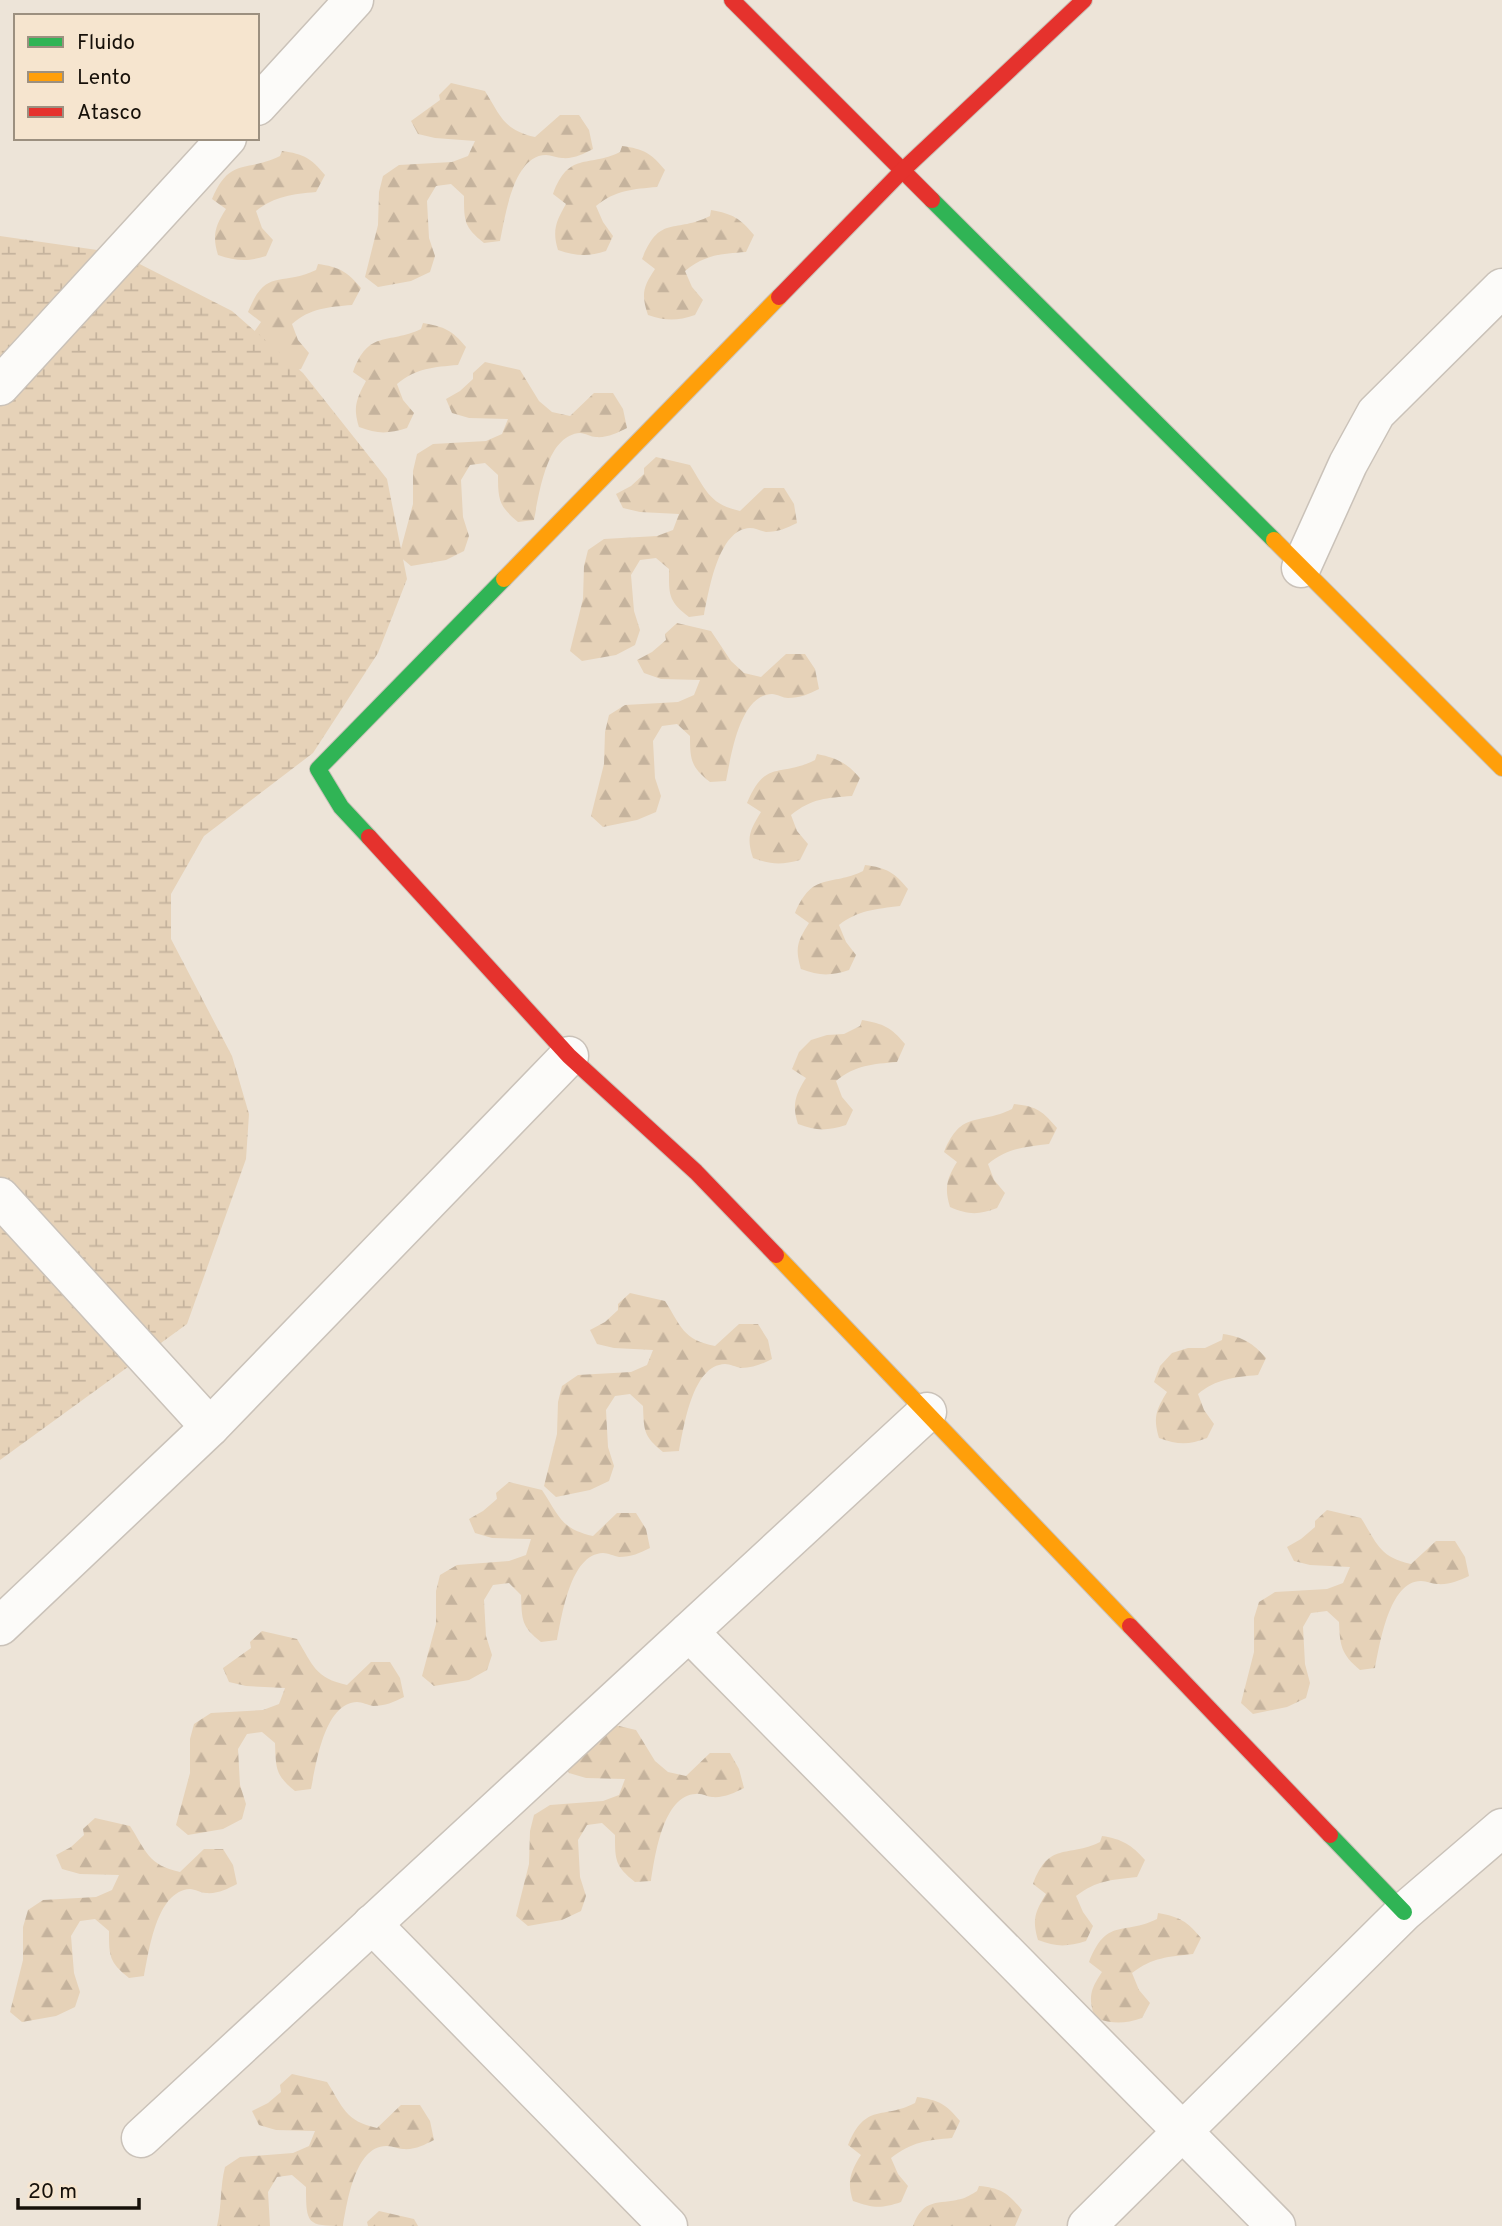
<svg xmlns="http://www.w3.org/2000/svg" width="1502" height="2226" viewBox="0 0 1502 2226" font-family="Overpass,sans-serif">
<defs>
<pattern id="forest-firs" width="22" height="20" patternUnits="userSpaceOnUse" patternTransform="scale(1.75)"><rect width="22" height="20" fill="#e6d2b8"/><path d="M5 1l3.5 6h-7zM16 11l3.5 6h-7z" fill="#c5b39d"/></pattern>
<pattern id="wetland-marsh" width="20" height="14" patternUnits="userSpaceOnUse" patternTransform="scale(1.75)"><rect width="20" height="14" fill="#e6d2b8"/><path d="M1 5h8M5 5V1M11 12h8M15 12V8" fill="none" stroke="#c5b39d"/></pattern>
</defs>
<rect width="100%" height="100%" fill="#ede4d8"/>
<!-- forest -->
<g fill="url(#forest-firs)">
<path d="M451,83L485,91C501,117 504,130 535,137L560,115H579L589,130L593,149C583,154 574,159 562,158C557,158 551,155 546,155C513,155 505,218 500,241L484,243C464,227 464,221 464,196L451,184L436,186L427,201L429,238L435,256L430,272L411,281L378,287L365,277L378,225L379,192L383,176L399,165L452,162L468,156L475,141L435,138L418,134L411,121L440,100L439,95Z"/>
<path d="M622,146C644,149 651,153 665,170L657,187C634,189 615,190 596,206L603,222L613,236L606,251C588,257 576,256 558,250C552,231 556,221 566,204L553,194C569,151 587,168 620,152Z"/>
<path d="M282,151C304,154 311,158 325,175L316,192C293,194 275,196 256,211L262,228L273,240L266,256C248,262 236,261 218,255C212,236 215,226 226,209L212,199C230,156 246,173 280,156Z"/>
<path d="M711,210C733,214 740,218 754,235L746,252C721,254 706,254 685,271L692,287L703,300L695,315C677,321 666,321 648,315C641,294 643,287 655,269L642,259C660,214 674,234 710,216Z"/>
<path d="M318,264C339,267 347,271 361,288L352,305C329,307 310,308 292,324L298,340L309,353L301,369L284,374L252,335L261,322L248,312C266,267 280,287 316,270Z"/>
<path d="M423,323C445,327 452,330 466,347L458,365C434,367 416,368 397,384L403,400L414,413L407,428C388,434 377,434 359,427C353,407 356,400 366,381L353,372C369,329 387,345 421,329Z"/>
<path d="M485,362L520,370L539,401L552,412L570,416L594,393H613L623,409L627,428C617,433 607,438 596,437C591,437 585,433 580,433C546,435 539,496 534,520L518,522C499,506 498,500 498,475L485,463L470,465L461,480L463,517L469,536L464,551L446,560L411,566L399,556L413,504V471L417,454L433,444L486,441L502,434L508,419L469,418L452,413L446,399L460,391L473,379V373Z"/>
<path d="M656,457L690,465C706,490 709,504 740,511L764,488H784L794,504L797,523C787,528 778,532 766,532C761,531 755,528 750,528C718,529 709,591 704,615L689,617C668,601 669,595 669,569L656,558L640,560L631,575L634,611L640,630L635,645L616,655L582,661L570,651L583,599L584,566L588,550L604,539L657,536L673,530L679,514L640,512L623,508L616,494L631,486L644,474V468Z"/>
<path d="M677,623L711,631L731,661L744,673L761,677L786,654H805L815,669L819,689C809,694 800,698 788,698C783,698 777,694 772,694C739,695 731,757 726,781L710,782C691,767 690,760 690,736L677,724L662,726L653,741L655,778L661,796L656,812L637,820L603,827L591,816L604,764L605,732L609,715L625,705L678,702L694,695L700,680L661,679L644,673L637,660L652,652L666,640L665,634Z"/>
<path d="M817,754C837,758 847,763 860,778L852,796C827,798 812,798 791,815L797,831L808,844L800,860C782,865 771,865 753,858C746,837 750,830 761,812L747,803C766,758 780,778 815,760Z"/>
<path d="M865,865C887,868 894,872 908,889L900,906C876,909 858,910 839,925L846,942L856,955L849,970C831,976 819,976 801,969C795,948 797,942 809,923L795,913C813,871 830,887 863,871Z"/>
<path d="M862,1020C884,1024 891,1027 905,1044L897,1062C873,1064 855,1065 836,1081L842,1097L853,1110L846,1125C827,1131 816,1131 798,1124C792,1105 795,1095 806,1078L792,1069L799,1052L811,1040L827,1035L844,1034L860,1026Z"/>
<path d="M1014,1104C1036,1106 1043,1111 1057,1128L1049,1144C1025,1147 1007,1148 988,1164L994,1180L1005,1193L997,1208C979,1215 968,1215 950,1207C944,1188 947,1178 957,1162L944,1152C962,1109 978,1126 1012,1109Z"/>
<path d="M630,1293L665,1301C681,1326 683,1340 715,1346L739,1324H758L768,1340L772,1359C762,1364 753,1368 741,1368C736,1367 730,1364 725,1364C692,1365 684,1427 679,1451L663,1452C643,1436 644,1430 643,1406L630,1394L615,1396L606,1410L608,1447L614,1466L609,1481L590,1490L556,1497L544,1486L557,1434L558,1402L562,1386L578,1375L631,1372L647,1365L653,1350L614,1348L597,1344L590,1330L605,1322L618,1310V1304Z"/>
<path d="M1223,1334C1243,1337 1253,1343 1266,1358L1258,1375C1234,1377 1216,1379 1198,1394L1204,1410L1214,1424L1207,1438C1189,1445 1178,1445 1159,1438C1153,1417 1156,1410 1167,1392L1154,1382L1160,1366L1172,1353L1188,1348H1205L1222,1340Z"/>
<path d="M509,1482L542,1490C559,1516 561,1529 593,1536L617,1513H636L646,1529L650,1548C640,1553 631,1557 619,1557C614,1556 608,1553 603,1553C570,1554 562,1616 557,1640L541,1642C521,1626 522,1620 521,1595L509,1583L493,1585L484,1600L486,1636L492,1655L487,1670L469,1680L434,1686L422,1676L436,1624V1591L440,1575L457,1565L509,1561L526,1555L531,1539L492,1538L475,1533L469,1519L483,1511L497,1499L496,1493Z"/>
<path d="M1327,1510L1361,1518C1377,1543 1379,1557 1411,1564L1436,1541H1455L1465,1557L1469,1576C1458,1581 1449,1585 1437,1584C1432,1584 1427,1581 1421,1581C1389,1581 1380,1644 1375,1668L1360,1670C1341,1654 1340,1646 1339,1622L1327,1611L1311,1613L1303,1627L1305,1664L1310,1683L1306,1698L1287,1707L1253,1714L1241,1703L1254,1652V1618L1259,1602L1275,1592L1327,1589L1343,1583L1350,1567L1310,1565L1294,1561L1287,1547L1301,1539L1315,1527V1521Z"/>
<path d="M262,1631L297,1639C313,1665 315,1678 347,1685L371,1662H390L400,1678L404,1697C394,1702 385,1706 373,1706C368,1705 362,1702 357,1702C324,1703 316,1765 311,1789L295,1791C275,1775 276,1768 275,1743L262,1732L247,1734L238,1749L240,1785L246,1804L242,1819L223,1829L188,1835L176,1825L190,1773V1739L194,1724L211,1713L263,1710L279,1704L285,1688L246,1686L229,1682L223,1668L251,1648L250,1642Z"/>
<path d="M602,1722L636,1730L655,1761L668,1772L686,1776L710,1753H730L739,1769L744,1788C734,1793 724,1798 712,1797C707,1797 702,1793 696,1794C663,1795 655,1856 651,1881L635,1882C615,1866 615,1860 615,1835L602,1823L587,1825L578,1840L580,1877L586,1896L581,1911L562,1920L528,1926L516,1916L529,1864L530,1831L534,1815L550,1805L603,1801L619,1795L625,1779L586,1778L569,1773L562,1759Z"/>
<path d="M95,1818L130,1826C146,1851 148,1865 180,1872L204,1849H223L233,1865L237,1884C227,1889 218,1894 206,1893C201,1893 195,1889 190,1889C156,1891 149,1952 144,1976L129,1978C109,1962 109,1956 109,1931L95,1919L80,1921L71,1936L74,1973L80,1992L75,2007L56,2016L22,2022L10,2012L23,1960V1927L28,1910L43,1900L96,1897L112,1890L119,1875L80,1874L62,1869L56,1855L71,1847L84,1835L83,1829Z"/>
<path d="M1102,1836C1122,1839 1132,1845 1145,1860L1137,1877C1112,1880 1097,1880 1076,1896L1083,1912L1093,1926L1086,1941C1067,1947 1056,1947 1038,1940C1032,1919 1035,1912 1046,1894L1033,1884C1049,1841 1067,1858 1100,1842Z"/>
<path d="M1158,1913C1180,1917 1187,1921 1201,1938L1193,1954C1168,1957 1153,1957 1132,1973L1139,1990L1150,2003L1142,2018C1124,2024 1113,2024 1095,2018C1088,1997 1090,1990 1102,1972L1089,1962C1107,1917 1122,1936 1157,1919Z"/>
<path d="M292,2074L327,2082C343,2107 345,2121 377,2128L401,2105H420L430,2121L434,2140C424,2145 415,2150 403,2149C398,2149 393,2146 387,2146C355,2145 347,2203 343,2226C307,2226 306,2224 306,2187L292,2175L277,2177L268,2192L270,2226H217C222,2206 220,2186 225,2167L240,2157L293,2153L309,2146L315,2131L276,2130L259,2125L252,2111L268,2103L281,2092L280,2085Z"/>
<path d="M917,2097C939,2100 946,2104 960,2121L952,2138C928,2140 911,2142 891,2158L898,2174L908,2186L901,2202C881,2209 873,2208 853,2201C847,2182 850,2172 861,2155L848,2145C866,2102 882,2120 915,2103Z"/>
<path d="M979,2186C1001,2188 1008,2193 1022,2210L1015,2226H913C924,2197 938,2205 961,2199C966,2198 972,2194 977,2191Z"/>
<polygon points="379,2211 414,2219 418,2226 368,2226 367,2222"/>
</g>
<!-- wetland -->
<polygon fill="url(#wetland-marsh)" points="0,236 118,253 232,311 303,373 387,479 407,579 378,653 313,753 204,836 171,894 171,939 232,1056 249,1114 246,1159 187,1324 0,1460"/>
<g fill="none" stroke-linecap="round" stroke-linejoin="round">
<defs>
<g id="street">
<polyline points="257,106 354,0"/>
<polyline points="0,386 227,138"/>
<polyline points="1301,568 1348,464 1376,413 1502,288"/>
<polyline points="0,1197 210,1427"/>
<polyline points="0,1626 210,1427 569,1056"/>
<polyline points="689,1632 1276,2226"/>
<polyline points="372,1924 668,2226"/>
<polyline points="141,2138 927,1412"/>
<polyline points="1087,2226 1404,1912 1502,1828"/>
</g>
<g id="fast">
<polyline points="932,200 1274,540"/>
<polyline points="369,837 341,807 318,769 504,579"/>
<polyline points="1330,1835 1404,1912"/>
</g>
<g id="slow">
<polyline points="1274,540 1502,768"/>
<polyline points="504,579 779,297"/>
<polyline points="776,1255 1130,1626"/>
</g>
<g id="jam">
<polyline points="732,0 932,200"/>
<polyline points="779,297 903,170 1084,0"/>
<polyline points="369,837 569,1056 696,1172 776,1255"/>
<polyline points="1130,1626 1330,1835"/>
</g>
</defs>
<!-- street casing -->
<use href="#street" stroke="#cac2b9" stroke-width="41"/>
<!-- fast casing -->
<use href="#fast" stroke="#cac2b9" stroke-width="18"/>
<!-- slow casing -->
<use href="#slow" stroke="#cac2b9" stroke-width="18"/>
<!-- jam casing -->
<use href="#jam" stroke="#cac2b9" stroke-width="18"/>
<!-- street -->
<use href="#street" stroke="#fcfbf9" stroke-width="38"/>
<!-- fast -->
<use href="#fast" stroke="#30b455" stroke-width="16"/>
<!-- slow -->
<use href="#slow" stroke="#ff9f0a" stroke-width="16"/>
<!-- jam -->
<use href="#jam" stroke="#e5322d" stroke-width="16"/>
</g>
<!-- legend -->
<rect x="14" y="14" width="245" height="126" fill="#f6e5cf" stroke="#9c9080" stroke-width="2"/>
<rect x="28" y="37" width="35" height="10" fill="#30b455" stroke="#9c9080" stroke-width="2"/>
<text x="77" y="49" font-size="21" fill="#161009">Fluido</text>
<rect x="28" y="72" width="35" height="10" fill="#ff9f0a" stroke="#9c9080" stroke-width="2"/>
<text x="77" y="84" font-size="21" fill="#161009">Lento</text>
<rect x="28" y="107" width="35" height="10" fill="#e5322d" stroke="#9c9080" stroke-width="2"/>
<text x="77" y="119" font-size="21" fill="#161009">Atasco</text>
<!-- scale -->
<path d="M18 2198v10h121v-10" fill="none" stroke="#161009" stroke-width="3.5"/>
<text x="28" y="2198" font-size="21" fill="#161009" stroke="#f6e5cf" stroke-width="5" paint-order="stroke">20 m</text>
</svg>
